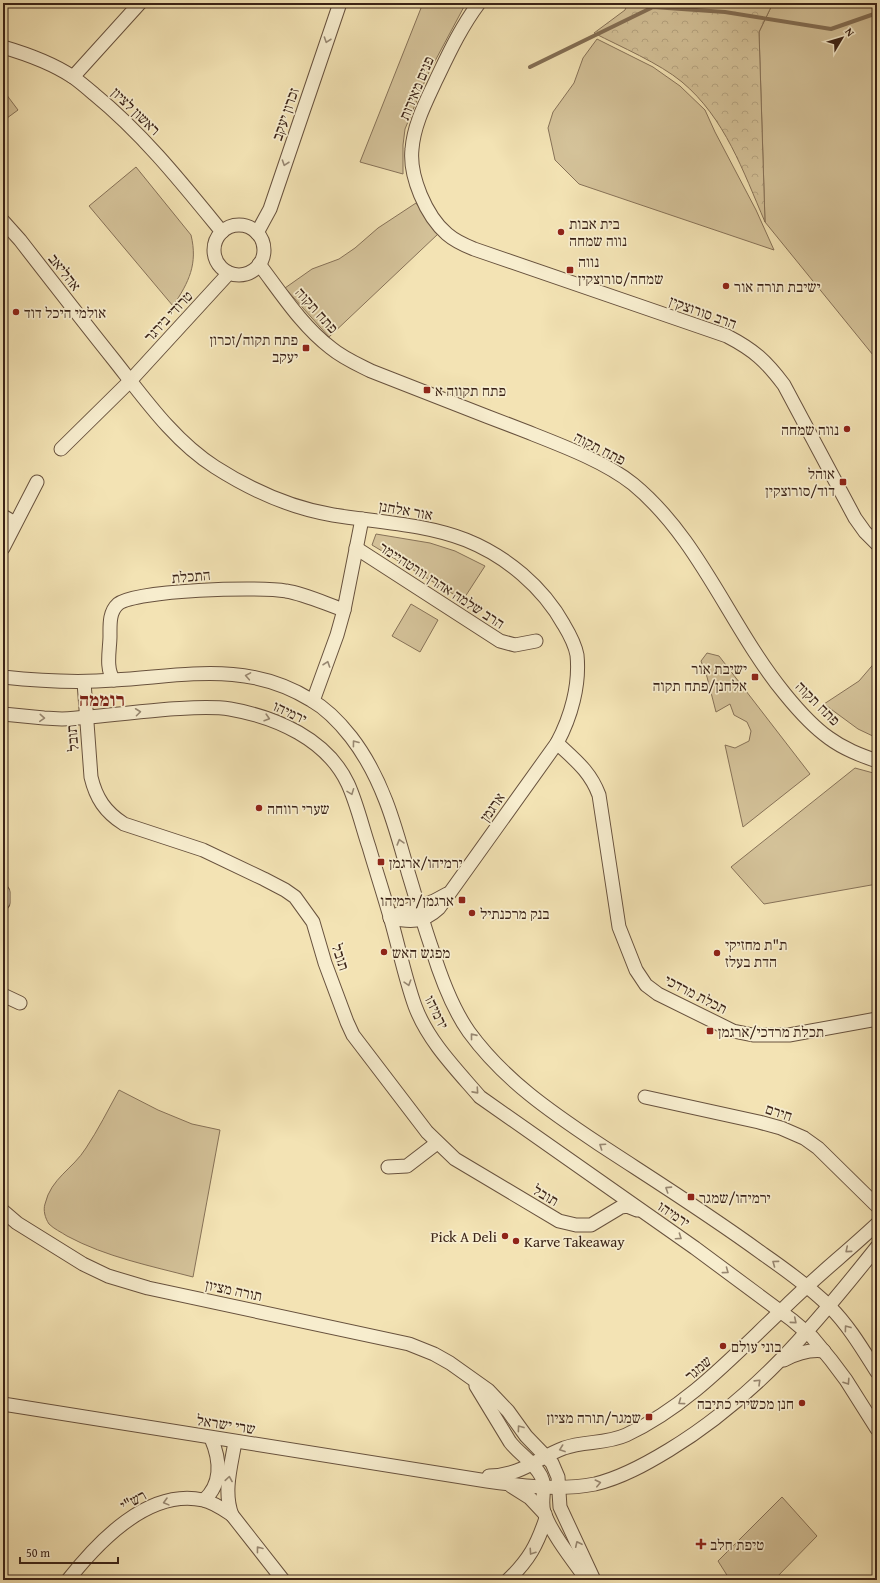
<svg xmlns="http://www.w3.org/2000/svg" width="880" height="1583" viewBox="0 0 880 1583" font-family="'Gentium Book Plus','Frank Ruhl Libre',serif">
<defs>
<pattern id="forest-crowns" width="20" height="18" patternUnits="userSpaceOnUse"><rect width="20" height="18" fill="#d4c299"/><path d="M2 6a3 3 0 1 1 6 0M12 15a3 3 0 1 1 6 0" fill="none" stroke="#b7a683"/></pattern>
</defs>
<rect width="100%" height="100%" fill="#f3e3b4"/>
<filter id="stains"><feTurbulence type="fractalNoise" baseFrequency=".005" numOctaves="4"/><feColorMatrix values="0 0 0 0 .2 0 0 0 0 .09 0 0 0 0 .02 0 0 0 .5 -.17"/></filter>
<radialGradient id="worn" r=".72"><stop offset=".6" stop-color="#630" stop-opacity="0"/><stop offset="1" stop-color="#630" stop-opacity=".3"/></radialGradient>
<!-- green -->
<g fill="#d4c299" stroke="#877258">
<polygon points="423,3 466,3 427,76 405,129 403,145 403,174 360,162"/>
<polygon points="773,3 877,3 877,362 873,355 765,222 759,32"/>
<polygon points="597,39 653,67 680,86 705,110 715,132 756,210 774,250 579,184 555,160 548,128 553,112 574,83 583,58"/>
<polygon points="3,90 18,110 3,121"/>
<path d="M136,167L191,235C198,264 189,282 173,306L89,206Z"/>
<polygon points="416,203 438,234 329,337 285,288 312,269 339,259 355,248 378,228"/>
<polygon points="376,534 430,543 455,551 485,566 463,600 372,545"/>
<polygon points="411,604 438,620 420,652 392,636"/>
<polygon points="707,653 719,656 810,774 743,827 725,745 735,748 749,741 751,731 747,722 734,715 730,704 716,712 707,677 701,661"/>
<polygon points="877,660 877,738 858,729 824,704 859,681"/>
<polygon points="855,768 877,774 877,884 764,904 731,867"/>
<path d="M119,1090L158,1110L192,1124L220,1130L193,1277C151,1266 106,1257 67,1236C61,1232 54,1229 49,1224C45,1218 43,1210 45,1204C51,1178 73,1169 86,1148C98,1130 108,1110 119,1090Z"/>
<polygon points="782,1497 817,1536 774,1580 730,1580 718,1561"/>
</g>
<!-- forest -->
<path fill="url(#forest-crowns)" stroke="#877258" d="M628,3H773L759,32L765,222C743,171 725,118 682,82C659,63 621,47 594,33L625,10Z"/>
<g fill="none" stroke-linecap="round" stroke-linejoin="round">
<!-- stream -->
<polyline stroke="#836e54" stroke-width="4" points="530,67 653,7 725,12 831,29 877,13"/>
<defs>
<g id="minor">
<path d="M479,3C461,27 449,53 436,80C426,102 414,124 412,149C409,176 426,216 447,234C455,241 464,245 474,249L727,336C754,350 766,361 784,385L855,518L865,532L877,544"/>
<path d="M3,47C27,54 52,63 73,77C80,82 87,88 94,94C143,134 182,183 222,232"/>
<polyline points="73,77 140,3"/>
<path d="M3,221L20,240C51,280 82,320 114,360C144,398 174,441 215,467C251,490 291,508 333,515C377,522 425,524 466,540C506,556 543,587 564,625C570,635 575,644 577,655C580,685 571,717 557,743L439,908C423,923 410,922 390,918"/>
<circle cx="239" cy="250" r="25"/>
<polyline points="257,233 270,209 340,3"/>
<path d="M259,264C281,293 302,326 331,348C343,358 357,364 371,371C420,390 470,410 520,429C555,443 603,460 633,484C700,539 730,627 785,694C798,710 812,726 829,738C844,749 860,755 877,761"/>
<polyline points="61,449 130,381 229,273"/>
<polyline points="3,516 15,523"/>
<polyline points="3,548 37,482"/>
<polyline points="356,548 500,641 515,645 536,641"/>
<path d="M3,677C40,681 77,683 114,680C185,676 246,660 311,700C327,709 340,723 351,737C382,777 395,825 408,872C416,898 423,923 432,949C441,978 452,1008 469,1032C504,1080 551,1112 599,1144C654,1180 710,1215 763,1254C786,1270 810,1287 830,1307C849,1326 863,1350 877,1372"/>
<path d="M114,680C105,669 110,649 110,636C110,625 109,612 118,604C135,590 261,586 286,591C305,594 326,604 344,610"/>
<path d="M84,682L91,777C96,798 105,812 124,824L203,850L264,879L285,890L295,897L313,922L325,963L347,1022L353,1035L427,1132L455,1159L559,1221L576,1225H591L621,1207L627,1206L637,1210"/>
<polyline points="313,701 337,635 344,610 362,519"/>
<path d="M3,714L44,718L62,719C98,717 134,712 170,709C190,708 210,706 230,709C276,717 327,739 348,784C357,804 362,826 369,847C376,871 384,895 391,920C399,948 405,978 415,1006C428,1041 456,1069 480,1097L695,1248L792,1320L812,1337L831,1360L846,1380L877,1429"/>
<path d="M557,743C575,760 590,771 599,795L619,927L636,970L646,985L658,994L733,1031L753,1035H789L877,1019"/>
<polyline points="3,892 3,903"/>
<polyline points="390,918 405,911 434,901 447,894"/>
<polyline points="3,995 20,1003"/>
<polyline points="645,1097 759,1122 781,1128 804,1138 818,1148 877,1206"/>
<polyline points="388,1167 407,1166 437,1143"/>
<polyline points="3,1211 17,1223 83,1264 108,1276 148,1288 409,1344 434,1354 450,1363 488,1390 508,1411 526,1436 552,1463 558,1477 560,1507 594,1580"/>
<path d="M784,1360C797,1353 809,1349 824,1351"/>
<path d="M476,1386L510,1442C519,1454 534,1462 541,1476C547,1488 540,1500 544,1512C551,1533 574,1562 587,1580"/>
<path d="M3,1404L487,1481C523,1486 559,1491 595,1484C621,1478 646,1464 669,1450C755,1398 815,1325 877,1247"/>
<path d="M235,1442C231,1466 223,1492 232,1515L283,1580"/>
<path d="M489,1476C523,1475 535,1459 564,1448C584,1441 606,1444 626,1435C688,1406 734,1355 783,1309C813,1279 846,1253 877,1224"/>
<polyline points="511,1486 530,1498 545,1514"/>
<path d="M204,1500C223,1483 220,1459 211,1438"/>
<path d="M68,1580C98,1542 148,1488 203,1500C213,1502 223,1509 232,1515"/>
<path d="M508,1580C529,1560 537,1545 546,1518"/>
</g>
</defs>
<!-- minor casing -->
<use href="#minor" stroke="#68523e" stroke-width="15"/>
<!-- minor -->
<use href="#minor" stroke="#f7edce" stroke-width="13"/>
</g>
<!-- one-way arrows -->
<defs><path id="oneway-chevron" d="M-2-3.5L2.5 0L-2 3.5" fill="none" stroke-width="1.6" stroke-linecap="round" stroke-linejoin="round"/></defs>
<g stroke="#988872">
<use href="#oneway-chevron" transform="translate(327 40) rotate(109)"/>
<use href="#oneway-chevron" transform="translate(285 163) rotate(109)"/>
<use href="#oneway-chevron" transform="translate(327 664) rotate(-71)"/>
<use href="#oneway-chevron" transform="translate(248 676) rotate(-170)"/>
<use href="#oneway-chevron" transform="translate(138 712) rotate(-7)"/>
<use href="#oneway-chevron" transform="translate(42 718) rotate(4)"/>
<use href="#oneway-chevron" transform="translate(267 718) rotate(17)"/>
<use href="#oneway-chevron" transform="translate(355 743) rotate(-127)"/>
<use href="#oneway-chevron" transform="translate(351 792) rotate(69)"/>
<use href="#oneway-chevron" transform="translate(400 842) rotate(-106)"/>
<use href="#oneway-chevron" transform="translate(408 983) rotate(73)"/>
<use href="#oneway-chevron" transform="translate(473 1036) rotate(-129)"/>
<use href="#oneway-chevron" transform="translate(476 1091) rotate(48)"/>
<use href="#oneway-chevron" transform="translate(602 1146) rotate(-146)"/>
<use href="#oneway-chevron" transform="translate(668 1189) rotate(-147)"/>
<use href="#oneway-chevron" transform="translate(679 1237) rotate(34)"/>
<use href="#oneway-chevron" transform="translate(848 1250) rotate(140)"/>
<use href="#oneway-chevron" transform="translate(775 1263) rotate(-144)"/>
<use href="#oneway-chevron" transform="translate(726 1271) rotate(36)"/>
<use href="#oneway-chevron" transform="translate(794 1321) rotate(40)"/>
<use href="#oneway-chevron" transform="translate(847 1328) rotate(-126)"/>
<use href="#oneway-chevron" transform="translate(758 1382) rotate(-44)"/>
<use href="#oneway-chevron" transform="translate(847 1382) rotate(57)"/>
<use href="#oneway-chevron" transform="translate(681 1402) rotate(144)"/>
<use href="#oneway-chevron" transform="translate(520 1428) rotate(-126)"/>
<use href="#oneway-chevron" transform="translate(562 1449) rotate(160)"/>
<use href="#oneway-chevron" transform="translate(229 1479) rotate(-81)"/>
<use href="#oneway-chevron" transform="translate(598 1483) rotate(-13)"/>
<use href="#oneway-chevron" transform="translate(166 1502) rotate(165)"/>
<use href="#oneway-chevron" transform="translate(578 1544) rotate(-115)"/>
<use href="#oneway-chevron" transform="translate(259 1549) rotate(-128)"/>
<use href="#oneway-chevron" transform="translate(532 1552) rotate(124)"/>
</g>
<!-- markers -->
<g fill="#8f2418" stroke="#f7edce" stroke-width="1.5">
<circle cx="561" cy="232" r="4"/>
<rect x="566" y="266" width="8" height="8" rx="2"/>
<circle cx="726" cy="286" r="4"/>
<circle cx="16" cy="312" r="4"/>
<rect x="302" y="344" width="8" height="8" rx="2"/>
<rect x="423" y="386" width="8" height="8" rx="2"/>
<circle cx="847" cy="429" r="4"/>
<rect x="839" y="478" width="8" height="8" rx="2"/>
<rect x="751" y="673" width="8" height="8" rx="2"/>
<circle cx="259" cy="808" r="4"/>
<rect x="377" y="858" width="8" height="8" rx="2"/>
<rect x="458" y="896" width="8" height="8" rx="2"/>
<circle cx="472" cy="913" r="4"/>
<circle cx="384" cy="952" r="4"/>
<circle cx="717" cy="953" r="4"/>
<rect x="706" y="1027" width="8" height="8" rx="2"/>
<rect x="687" y="1193" width="8" height="8" rx="2"/>
<circle cx="505" cy="1236" r="4"/>
<circle cx="516" cy="1241" r="4"/>
<circle cx="723" cy="1346" r="4"/>
<circle cx="802" cy="1403" r="4"/>
<rect x="645" y="1413" width="8" height="8" rx="2"/>
<path d="M699 1538h4v4h4v4h-4v4h-4v-4h-4v-4h4z"/>
</g>
<g text-anchor="middle" dominant-baseline="central" stroke-width="3.5" stroke-linejoin="round" paint-order="stroke">
<!-- street labels -->
<g font-size="15" fill="#3a2216" stroke="#f7edce">
<text transform="translate(416 88) rotate(-67)">פנים מאירות</text>
<text transform="translate(136 111) rotate(44)">ראשון לציון</text>
<text transform="translate(285 114) rotate(-71)">זכרון יעקב</text>
<text transform="translate(65 272) rotate(52)">אהליאב</text>
<text transform="translate(317 310) rotate(48)">פתח תקוה</text>
<text transform="translate(703 312) rotate(20)">הרב סורוצקין</text>
<text transform="translate(168 316) rotate(-47)">טרודי בירגר</text>
<text transform="translate(600 448) rotate(27)">פתח תקוה</text>
<text transform="translate(406 510) rotate(10)">אור אלחנן</text>
<text transform="translate(191 576) rotate(-5)">התכלת</text>
<text transform="translate(442 585) rotate(33)">הרב שלמה אהרן וורטהיימר</text>
<text transform="translate(818 703) rotate(45)">פתח תקוה</text>
<text transform="translate(290 712) rotate(25)">ירמיהו</text>
<text transform="translate(72 738) rotate(-95)">תובל</text>
<text transform="translate(492 807) rotate(-55)">ארגמן</text>
<text transform="translate(341 957) rotate(72)">תובל</text>
<text transform="translate(696 994) rotate(27)">תכלת מרדכי</text>
<text transform="translate(437 1012) rotate(64)">ירמיהו</text>
<text transform="translate(779 1112) rotate(18)">חירם</text>
<text transform="translate(546 1195) rotate(31)">תובל</text>
<text transform="translate(674 1214) rotate(34)">ירמיהו</text>
<text transform="translate(234 1290) rotate(12)">תורה מציון</text>
<text transform="translate(698 1368) rotate(-41)">שמגר</text>
<text transform="translate(226 1424) rotate(9)">שרי ישראל</text>
<text transform="translate(133 1500) rotate(-29)">רש"י</text>
</g>
<!-- poi labels -->
<g font-size="15" fill="#3a2216" stroke="#f7edce" text-anchor="start">
<text x="569" y="223">בית אבות<tspan x="569" dy="17">נווה שמחה</tspan></text>
<text x="578" y="261">נווה<tspan x="578" dy="17">שמחה/סורוצקין</tspan></text>
<text x="734" y="286">ישיבת תורה אור</text>
<text x="24" y="312">אולמי היכל דוד</text>
<text x="298" y="339" text-anchor="end">פתח תקוה/זכרון<tspan x="298" dy="17">יעקב</tspan></text>
<text x="435" y="390">פתח תקווה א</text>
<text x="839" y="429" text-anchor="end">נווה שמחה</text>
<text x="835" y="473" text-anchor="end">אוהל<tspan x="835" dy="17">דוד/סורוצקין</tspan></text>
<text x="747" y="668" text-anchor="end">ישיבת אור<tspan x="747" dy="17">אלחנן/פתח תקוה</tspan></text>
<text x="267" y="808">שערי רווחה</text>
<text x="389" y="862">ירמיהו/ארגמן</text>
<text x="454" y="900" text-anchor="end">ארגמן/ירמיהו</text>
<text x="480" y="913">בנק מרכנתיל</text>
<text x="725" y="944">ת"ת מחזיקי<tspan x="725" dy="17">הדת בעלז</tspan></text>
<text x="392" y="952">מפגש האש</text>
<text x="718" y="1031">תכלת מרדכי/ארגמן</text>
<text x="699" y="1197">ירמיהו/שמגר</text>
<text x="497" y="1236" text-anchor="end">Pick A Deli</text>
<text x="524" y="1241">Karve Takeaway</text>
<text x="731" y="1346">בוני עולם</text>
<text x="794" y="1403" text-anchor="end">חנן מכשירי כתיבה</text>
<text x="641" y="1417" text-anchor="end">שמגר/תורה מציון</text>
<text x="710" y="1544">טיפת חלב</text>
</g>
<!-- district labels -->
<g font-size="19" font-weight="bold" fill="#7a1f14" stroke="#f7edce">
<text x="102" y="699">רוממה</text>
</g>
</g>
<!-- margin -->
<rect width="880" height="1583" fill="none" stroke="#f3e3b4" stroke-width="16"/>
<rect x="4" y="4" width="872" height="1575" fill="none" stroke="#3a2216" stroke-width="2"/>
<rect x="8" y="8" width="864" height="1567" fill="none" stroke="#3a2216"/>
<!-- north arrow -->
<g transform="translate(842 38) rotate(52)" stroke="#f7edce" stroke-width="3" paint-order="stroke">
<path d="M0-3L7 15L0 10L-7 15Z" fill="#3a2216"/>
<text y="-6" font-size="11" font-weight="bold" text-anchor="middle" fill="#3a2216">N</text>
</g>
<!-- scale -->
<path d="M20 1557v6h98v-6" fill="none" stroke="#3a2216" stroke-width="2"/>
<text x="26" y="1557" font-size="12" fill="#3a2216" stroke="#f7edce" stroke-width="3" paint-order="stroke">50 m</text>
<rect width="100%" height="100%" filter="url(#stains)"/>
<rect width="100%" height="100%" fill="url(#worn)"/>
</svg>
